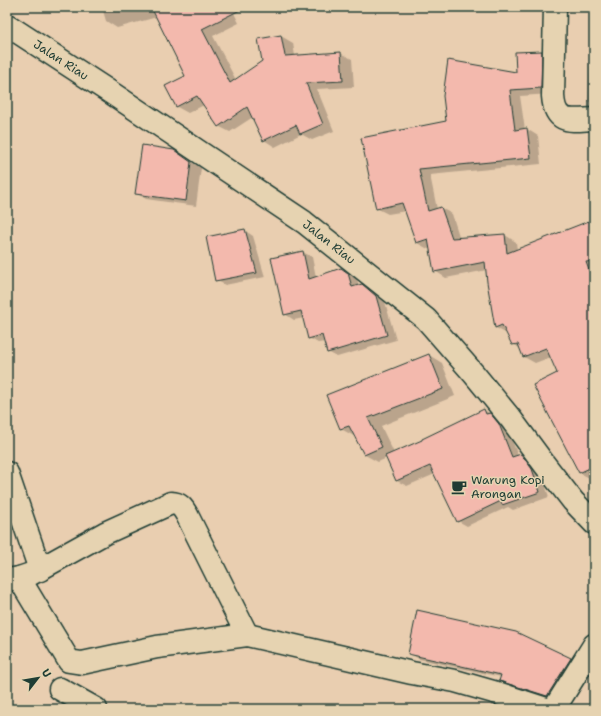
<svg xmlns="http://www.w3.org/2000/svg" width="601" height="716" viewBox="0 0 601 716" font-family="'Shantell Sans',sans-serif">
<rect width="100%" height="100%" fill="#e9ceb0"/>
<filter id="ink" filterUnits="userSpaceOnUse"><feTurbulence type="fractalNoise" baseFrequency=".025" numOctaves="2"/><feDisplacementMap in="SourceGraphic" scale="8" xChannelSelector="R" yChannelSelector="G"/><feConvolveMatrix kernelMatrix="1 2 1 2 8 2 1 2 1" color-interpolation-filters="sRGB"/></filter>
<g filter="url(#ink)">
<!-- shadow -->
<g fill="#0003">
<polygon points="102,7 231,7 239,23 213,36 236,80 263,62 259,40 281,36 293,43 295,56 340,53 352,59 354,87 317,89 334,131 312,140 301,134 275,147 264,140 253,117 230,132 218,126 204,105 188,113 177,107 166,87 186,76 157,17 117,28 106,21"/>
<polygon points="592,7 594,7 594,105 588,101"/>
<polygon points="541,52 552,58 551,94 520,96 525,130 527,129 538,136 541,164 430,175 437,209 441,208 452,214 460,239 505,235 516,242 517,250 583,235 594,263 594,477 591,479 580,473 558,373 551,357 535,363 524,357 521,349 513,344 507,334 496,328 487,270 446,278 435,271 431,248 428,249 417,243 406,211 388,214 376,208 447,122 517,73"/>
<polygon points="174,151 201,168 196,206 146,199 136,193"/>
<polygon points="594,162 594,181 590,163"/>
<polygon points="244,230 253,236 265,277 225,285 216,280"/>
<polygon points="303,252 312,257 316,277 341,269 357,279 359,286 362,285 371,291 385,302 396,340 337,357 328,352 325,342 318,343 309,338 304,318 294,320 285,314"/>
<polygon points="429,355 442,363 455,396 381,426 394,453 424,440 484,410 499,419 508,430 518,456 521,455 531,461 542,475 549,497 513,510 508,507 467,526 458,521 435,474 407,486 397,481 387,458 378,462 365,455 356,436 354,436 341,429"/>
<polygon points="409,653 570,659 580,665 558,701 545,695 544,697 510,686 500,680 501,677 419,659"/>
<polygon points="491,705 502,709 490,709"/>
</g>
<!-- building -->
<g fill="#f3b9ad" stroke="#1f3d34">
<polygon points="151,7 246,7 202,29 230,83 262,61 258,39 281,35 285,56 341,52 343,81 306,83 323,124 300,134 296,125 263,141 247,107 218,127 197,96 176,107 165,86 185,76"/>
<polygon points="542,51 541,88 510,90 515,130 527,128 531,158 419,169 428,211 441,207 452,238 505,234 507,253 594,219 594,261 586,262 594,284 594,466 579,473 533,385 557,373 546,348 523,357 518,344 512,345 502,325 495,328 487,282 485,262 434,272 428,239 416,243 402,203 376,209 361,138 446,121 443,96 448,60 516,72 515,52"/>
<polygon points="142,145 174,150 191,162 186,201 135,194"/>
<polygon points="245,229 257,273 215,281 206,237"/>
<polygon points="303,251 309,279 341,268 348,273 352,287 362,284 376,296 387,335 327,353 322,335 308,339 301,311 284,315 271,258"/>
<polygon points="429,354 443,389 368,418 382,447 364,455 349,426 340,429 326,395"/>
<polygon points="484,409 486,414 490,413 499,424 512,457 521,454 532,469 540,492 502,505 501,501 457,522 430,466 396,481 385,456 422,440 422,439"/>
<polygon points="417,610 516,632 571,658 547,696 499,681 501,675 408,654"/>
</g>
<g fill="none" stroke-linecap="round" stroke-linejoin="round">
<defs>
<g id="street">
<path d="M555,7L553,96C555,125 571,120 594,119"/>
<polyline points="7,473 40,570"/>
<polyline points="19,578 69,661 82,663 157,647 247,635 412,673 455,681 497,693 546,709"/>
<path d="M7,580L19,578L31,574L105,533L171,503C180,503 183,508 187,515L247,635"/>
<polyline points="60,689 96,709"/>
</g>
<g id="secondary">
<polyline points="7,25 113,94 304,222 426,319 474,374 511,419 545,465 573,501 594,523"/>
<polyline points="554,709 594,645"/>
</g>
</defs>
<!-- street casing -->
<use href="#street" stroke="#1f3d34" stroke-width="25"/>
<!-- secondary casing -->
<use href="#secondary" stroke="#1f3d34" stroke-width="25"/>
<!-- street -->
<use href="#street" stroke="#e6d3b1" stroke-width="22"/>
<!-- secondary -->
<use href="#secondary" stroke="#e6d3b1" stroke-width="22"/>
</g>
</g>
<!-- icons -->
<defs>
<symbol id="cafe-bare" viewBox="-9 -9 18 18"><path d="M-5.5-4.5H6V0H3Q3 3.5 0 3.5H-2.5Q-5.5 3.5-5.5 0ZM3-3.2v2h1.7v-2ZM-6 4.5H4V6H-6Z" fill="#1f3d34" stroke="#e6d3b1" stroke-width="2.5" paint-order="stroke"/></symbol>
</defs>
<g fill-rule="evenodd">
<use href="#cafe-bare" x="448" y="476" width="22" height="22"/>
</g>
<g text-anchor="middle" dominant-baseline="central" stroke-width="3" stroke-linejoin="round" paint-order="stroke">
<!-- street labels -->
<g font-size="12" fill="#1f3d34" stroke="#e6d3b1">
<text transform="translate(61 60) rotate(33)">Jalan Riau</text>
<text transform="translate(329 242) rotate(38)">Jalan Riau</text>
</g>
<!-- poi labels -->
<g font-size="12" fill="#1f3d34" stroke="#e6d3b1" text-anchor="start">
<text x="471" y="480">Warung Kopi<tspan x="471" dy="14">Arongan</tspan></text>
</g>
</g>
<!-- margin -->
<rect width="601" height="716" fill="none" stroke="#e6d3b1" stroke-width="24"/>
<rect x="12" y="12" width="577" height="692" fill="none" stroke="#1f3d34" stroke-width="1.5" filter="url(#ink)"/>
<!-- north arrow -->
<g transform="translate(38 678) rotate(59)" stroke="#e6d3b1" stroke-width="3" paint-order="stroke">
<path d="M0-3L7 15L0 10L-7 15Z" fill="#1f3d34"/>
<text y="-6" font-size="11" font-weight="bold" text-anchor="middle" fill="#1f3d34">U</text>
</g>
</svg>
